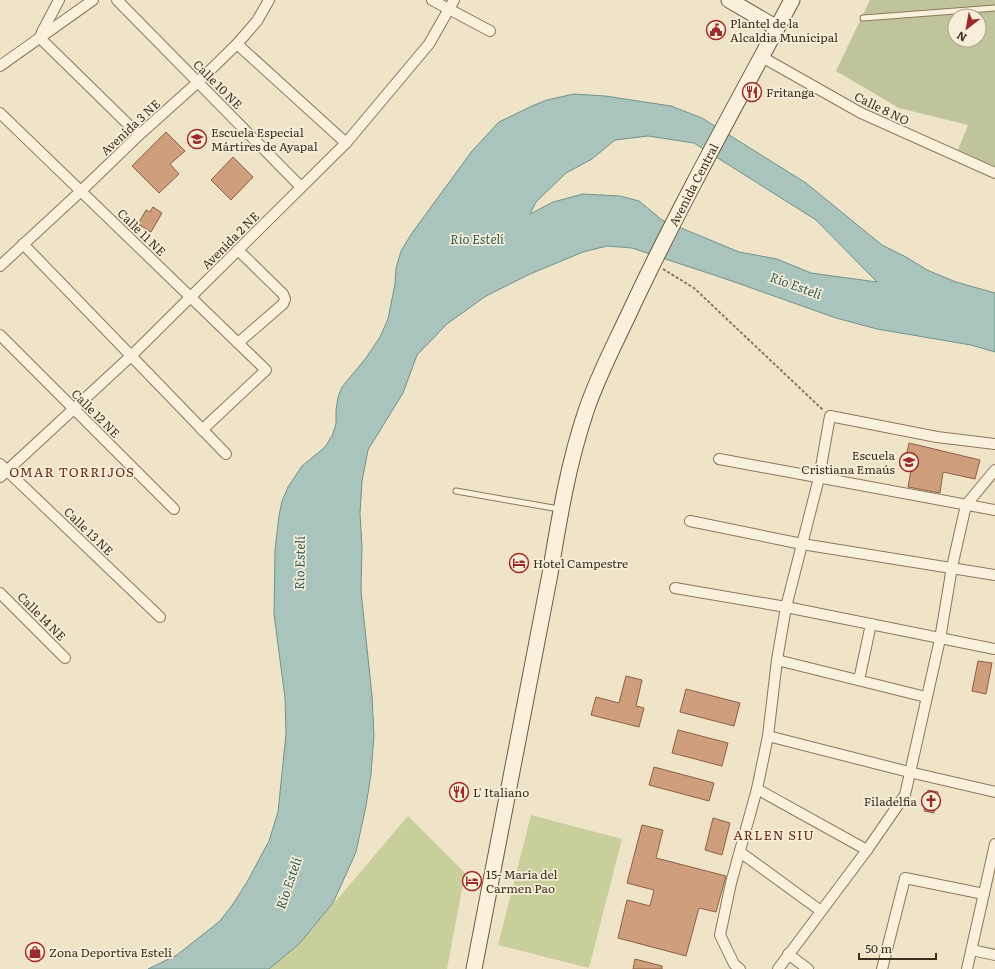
<svg xmlns="http://www.w3.org/2000/svg" width="995" height="969" viewBox="0 0 995 969" font-family="Literata,serif">
<rect width="100%" height="100%" fill="#f0e4c8"/>
<!-- green -->
<g fill="#c9cf9b">
<polygon points="531,815 622,839 589,968 498,945"/>
<polygon points="408,816 465,873 447,969 269,969 300,943"/>
</g>
<!-- cemetery -->
<path fill="#bfc49a" fill-rule="evenodd" d="M870,0H995V167L958,150L968,125L899,108L836,71ZM955,16H979V40H955Z"/>
<!-- water -->
<path fill="#a9c4bc" stroke="#6f938a" fill-rule="evenodd" d="M574,94L605,96L671,106L702,118L806,183L882,245L906,257L927,270L956,282L995,293V352L971,345L877,329L836,318L726,279L632,248L607,246L583,252L530,274L486,296L447,324L417,355L403,393L368,450L362,481L360,514L362,547L361,591L372,696L374,735L371,774L366,806L356,852L333,903L300,943L269,969H148L177,955L220,921L233,904L247,882L269,841L278,812L286,734L285,698L274,614L275,550L279,516L282,501L288,487L302,466L325,447L332,436L336,424V410L338,397L342,387L366,358L380,337L388,319L395,284L396,268L401,251L412,233L472,151L499,122L532,106L547,100ZM648,136L694,143L816,220L877,282L811,273L777,259L739,252L662,220L639,201L620,196L583,194L553,202L530,214L536,202L566,173L592,159L615,140Z"/>
<!-- building -->
<g fill="#cf9f7d" stroke="#8d5f41">
<polygon points="166,132 185,151 170,164 179,174 159,193 132,166"/>
<polygon points="233,157 253,177 231,200 211,180"/>
<polygon points="153,207 162,213 151,232 138,224 146,210 150,212"/>
<polygon points="909,443 980,460 975,479 943,472 940,493 908,487 912,464 905,462"/>
<polygon points="978,661 992,663 986,694 972,691"/>
<polygon points="626,676 642,680 636,706 644,708 639,727 591,715 596,697 619,703"/>
<polygon points="686,689 740,703 734,726 680,712"/>
<polygon points="678,730 728,743 722,766 672,753"/>
<polygon points="654,767 714,783 709,801 649,785"/>
<polygon points="928,790 938,792 934,813 924,811"/>
<polygon points="713,818 730,823 722,855 705,850"/>
<polygon points="642,825 663,830 656,858 726,876 716,912 699,908 686,956 618,938 627,900 650,906 654,890 627,883"/>
<polygon points="635,959 662,966 662,969 633,969"/>
</g>
<g fill="none" stroke-linecap="round" stroke-linejoin="round">
<defs>
<g id="lane">
<polyline points="863,18 995,8"/>
<polyline points="456,491 559,509"/>
</g>
<g id="street">
<polyline points="59,0 42,32 40,38 139,135"/>
<polyline points="117,0 301,187"/>
<polyline points="432,0 490,31"/>
<polyline points="237,44 346,143"/>
<polyline points="762,57 861,113 995,173"/>
<polyline points="0,66 93,0"/>
<polyline points="0,113 266,370 202,430"/>
<polyline points="23,244 226,454"/>
<polyline points="0,266 81,191 139,135 197,83 237,44 257,21 269,0"/>
<polyline points="0,335 174,509"/>
<polyline points="238,343 283,304 285,299 283,294 238,250"/>
<polyline points="719,459 995,510"/>
<polyline points="0,464 160,617"/>
<polyline points="0,477 131,356 346,143 429,44 454,0"/>
<polyline points="690,521 802,544 995,575"/>
<polyline points="675,588 786,607 995,649"/>
<polyline points="0,593 65,658"/>
<polyline points="777,660 926,697"/>
<polyline points="859,680 871,624"/>
<polyline points="768,736 909,772 995,792"/>
<polyline points="757,789 867,850"/>
<polyline points="740,852 821,911"/>
<polyline points="972,950 995,955"/>
<polyline points="788,954 808,969"/>
<polyline points="740,969 734,964 720,935 731,883 757,789 768,736 777,660 786,607 819,478 830,416 937,437 995,444"/>
<polyline points="778,969 867,850 905,795 940,639 952,567 966,505 995,470"/>
<polyline points="882,969 905,878 984,894"/>
<polyline points="967,969 995,844"/>
</g>
<g id="secondary">
<polyline points="729,0 777,28"/>
<path id="s1" d="M474,969L550,574C559,520 568,464 586,411C598,375 617,340 633,305C682,201 738,101 792,0"/>
</g>
</defs>
<!-- lane casing -->
<use href="#lane" stroke="#8d765c" stroke-width="7"/>
<!-- street casing -->
<use href="#street" stroke="#8d765c" stroke-width="12"/>
<!-- secondary casing -->
<use href="#secondary" stroke="#6f573f" stroke-width="17"/>
<!-- path -->
<polyline stroke="#8d765c" stroke-width="2" stroke-dasharray="3 2" stroke-linecap="butt" points="663,269 694,288 823,410"/>
<!-- lane -->
<use href="#lane" stroke="#faf1dc" stroke-width="5"/>
<!-- street -->
<use href="#street" stroke="#faf1dc" stroke-width="10"/>
<!-- secondary -->
<use href="#secondary" stroke="#faf1dc" stroke-width="15"/>
</g>
<!-- icons -->
<defs>
<symbol id="civic-ring" viewBox="-11 -11 22 22"><circle r="9.5" fill="#f7eed8" stroke="#9e2a2b" stroke-width="1.5"/><path d="M-.6-6.5H3V-4.5H.6V-3L4-1V1h2V6H-6V1h2V-1L-.6-3ZM-1.2 2.5V6h2.4V2.5Z" fill="#9e2a2b"/></symbol>
<symbol id="restaurant-ring" viewBox="-11 -11 22 22"><circle r="9.5" fill="#f7eed8" stroke="#9e2a2b" stroke-width="1.5"/><path d="M-5-6h1v4h1v-4h1v4h1v-4h1v5L-1.5 .5V6h-2V.5L-5-1ZM5-6V6H3V1.5H1.5Q1.5-4 5-6Z" fill="#9e2a2b"/></symbol>
<symbol id="school-ring" viewBox="-11 -11 22 22"><circle r="9.5" fill="#f7eed8" stroke="#9e2a2b" stroke-width="1.5"/><path d="M0-5L7-2L0 1L-7-2ZM-4 1L0 2.5L4 1V4Q0 6-4 4Z" fill="#9e2a2b"/></symbol>
<symbol id="hotel-ring" viewBox="-11 -11 22 22"><circle r="9.5" fill="#f7eed8" stroke="#9e2a2b" stroke-width="1.5"/><path d="M-6-4.5h1.5V1H6V5H4.5V3h-9V5H-6ZM-4 0a1.8 1.8 0 1 1 3.6 0ZM.5 0V-2.5h3Q6-2.5 6 0Z" fill="#9e2a2b"/></symbol>
<symbol id="church-ring" viewBox="-11 -11 22 22"><circle r="9.5" fill="#f7eed8" stroke="#9e2a2b" stroke-width="1.5"/><path d="M-1.2-6h2.4v3.5h3.3v2.4h-3.3V6h-2.4V-.1h-3.3v-2.4h3.3Z" fill="#9e2a2b"/></symbol>
<symbol id="shop-ring" viewBox="-11 -11 22 22"><circle r="9.5" fill="#f7eed8" stroke="#9e2a2b" stroke-width="1.5"/><path d="M-5-2.5h2.3a2.7 3.5 0 0 1 5.4 0H5L5.5 6h-11ZM-1.5-2.5h3a1.5 2.3 0 0 0-3 0Z" fill="#9e2a2b"/></symbol>
</defs>
<g fill-rule="evenodd">
<use href="#civic-ring" x="705" y="19" width="22" height="22"/>
<use href="#restaurant-ring" x="741" y="81" width="22" height="22"/>
<use href="#school-ring" x="186" y="128" width="22" height="22"/>
<use href="#school-ring" x="898" y="451" width="22" height="22"/>
<use href="#hotel-ring" x="508" y="552" width="22" height="22"/>
<use href="#restaurant-ring" x="448" y="781" width="22" height="22"/>
<use href="#church-ring" x="920" y="790" width="22" height="22"/>
<use href="#hotel-ring" x="461" y="870" width="22" height="22"/>
<use href="#shop-ring" x="24" y="941" width="22" height="22"/>
</g>
<g text-anchor="middle" dominant-baseline="central" stroke-width="3.5" stroke-linejoin="round" paint-order="stroke">
<!-- poi labels -->
<g font-size="12" fill="#3d2e20" stroke="#f7eed8" text-anchor="start">
<text x="730" y="23">Plantel de la<tspan x="730" dy="14">Alcaldia Municipal</tspan></text>
<text x="766" y="92">Fritanga</text>
<text x="211" y="132">Escuela Especial<tspan x="211" dy="14">Mártires de Ayapal</tspan></text>
<text x="895" y="455" text-anchor="end">Escuela<tspan x="895" dy="14">Cristiana Emaús</tspan></text>
<text x="533" y="563">Hotel Campestre</text>
<text x="473" y="792">L' Italiano</text>
<text x="917" y="801" text-anchor="end">Filadelfia</text>
<text x="486" y="874">15- María del<tspan x="486" dy="14">Carmen Pao</tspan></text>
<text x="49" y="952">Zona Deportiva Estelí</text>
</g>
<!-- street labels -->
<g font-size="12" fill="#3d2e20" stroke="#f7eed8">
<text transform="translate(218 84) rotate(45)">Calle 10 NE</text>
<text transform="translate(882 108) rotate(26)">Calle 8 NO</text>
<text transform="translate(130 127) rotate(-43)">Avenida 3 NE</text>
<text stroke="none"><textPath href="#s1" startOffset="820">Avenida Central</textPath></text>
<text transform="translate(142 232) rotate(44)">Calle 11 NE</text>
<text transform="translate(230 240) rotate(-45)">Avenida 2 NE</text>
<text transform="translate(96 413) rotate(45)">Calle 12 NE</text>
<text transform="translate(89 531) rotate(44)">Calle 13 NE</text>
<text transform="translate(42 616) rotate(45)">Calle 14 NE</text>
</g>
<!-- water labels -->
<g font-size="13" font-style="italic" fill="#2f5d5a" stroke="#f7eed8">
<text x="477" y="238">Río Estelí</text>
<text transform="translate(796 285) rotate(20)">Río Estelí</text>
<text transform="translate(299 563) rotate(-89)">Río Estelí</text>
<text transform="translate(288 883) rotate(-71)">Río Estelí</text>
</g>
<!-- neighbourhood labels -->
<g font-size="13" letter-spacing="1" fill="#6b2e1e" stroke="#f7eed8">
<text x="72" y="471">OMAR TORRIJOS</text>
<text x="774" y="834">ARLEN SIU</text>
</g>
</g>
<!-- north arrow -->
<g transform="translate(967 28) rotate(211)"><circle r="19" fill="#f7eed8" stroke="#ada18e"/>
<path d="M0-3L7 15L0 10L-7 15Z" fill="#9e2a2b"/>
<text y="-6" font-size="11" font-weight="bold" text-anchor="middle" fill="#3d2e20">N</text>
</g>
<!-- scale -->
<path d="M859 953v6h77v-6" fill="none" stroke="#3d2e20" stroke-width="2"/>
<text x="865" y="953" font-size="12" fill="#3d2e20" stroke="#f7eed8" stroke-width="3" paint-order="stroke">50 m</text>
</svg>
